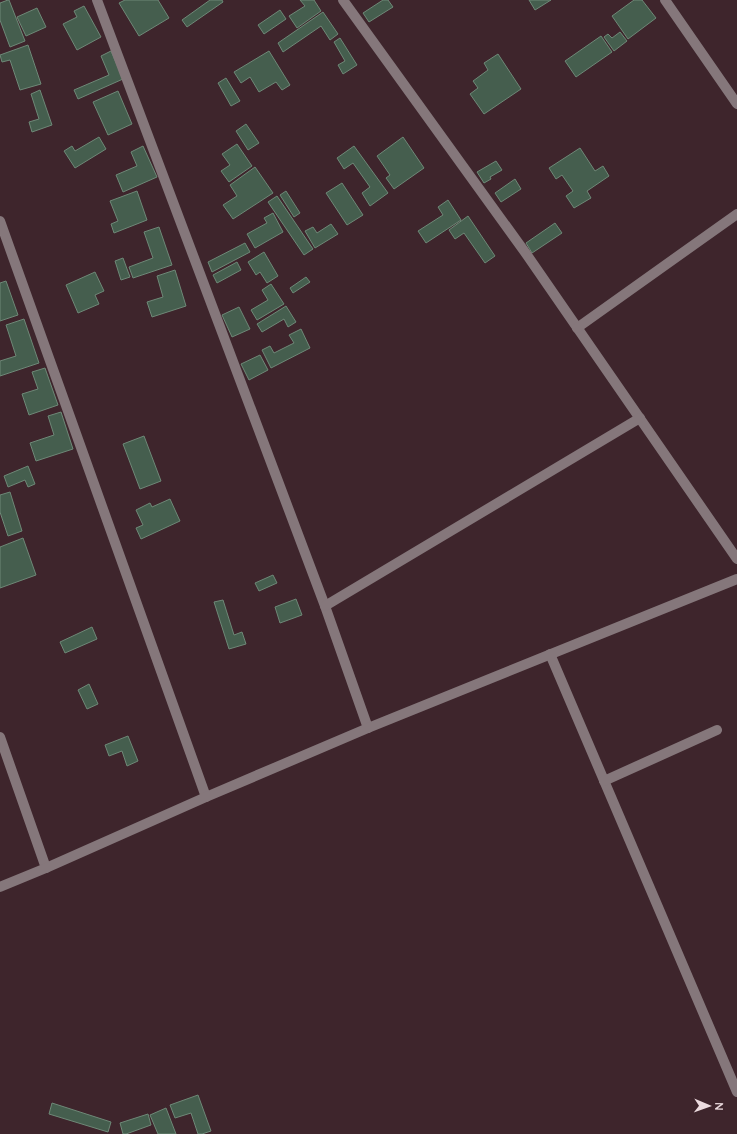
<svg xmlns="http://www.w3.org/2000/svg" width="737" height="1134" viewBox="0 0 737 1134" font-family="Lato,sans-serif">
<rect width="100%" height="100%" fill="#3e252c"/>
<!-- building -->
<g fill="#455e4e" stroke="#6e8877">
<polygon points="8,0 9,0 25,41 10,47 0,20 0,3"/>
<polygon points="125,0 158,0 169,18 139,36 119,3"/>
<polygon points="210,0 222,0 223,2 187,27 182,20"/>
<polygon points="300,0 314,0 321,11 297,28 289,16 305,6"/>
<polygon points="383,0 388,0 393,7 369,22 363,13"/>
<polygon points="529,0 551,0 535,10"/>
<polygon points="634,0 642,0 656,18 628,39 612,16"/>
<polygon points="84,6 101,37 77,50 63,24 77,17 74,11"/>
<polygon points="37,8 46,27 26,36 17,17"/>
<polygon points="280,10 286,19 264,34 258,25"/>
<polygon points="323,12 338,34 330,40 321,26 283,52 278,43"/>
<polygon points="620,32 627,41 614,51 604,37 608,34 612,38"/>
<polygon points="601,36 612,52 576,77 565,61"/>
<polygon points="340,38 357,65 343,74 338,65 345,61 334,42"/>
<polygon points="28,45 41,84 20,90 10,60 2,62 0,55"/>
<polygon points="111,51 123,79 78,99 74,90 109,75 101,56"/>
<polygon points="269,51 290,85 282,90 276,82 259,92 250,77 241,83 234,72"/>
<polygon points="498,54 521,89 484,114 470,94 478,88 473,81 488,70 484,63"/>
<polygon points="226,78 240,101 231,106 218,83"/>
<polygon points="40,90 52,125 32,132 29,122 39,119 31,94"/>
<polygon points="118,91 132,124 108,135 93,102"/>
<polygon points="246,124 259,143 248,150 236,131"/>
<polygon points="99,137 106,149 75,168 64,151 72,146 75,151"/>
<polygon points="403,137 424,168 394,189 386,178 390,175 377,156"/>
<polygon points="237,144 252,166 229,182 221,171 230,165 222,154"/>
<polygon points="143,146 157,177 123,192 116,175 137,166 131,152"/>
<polygon points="354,146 388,193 370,206 362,193 370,187 353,163 344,169 337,158"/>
<polygon points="580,148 595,171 603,166 609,176 587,191 591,198 574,208 566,196 573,191 562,175 556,179 549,168"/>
<polygon points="496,161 502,170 490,177 491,179 484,183 477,172"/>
<polygon points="255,167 273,193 233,219 223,205 237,196 230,185"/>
<polygon points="515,179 521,189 501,202 495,193"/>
<polygon points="342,183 363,215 347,225 326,193"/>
<polygon points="137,191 147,220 114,233 111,224 118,221 110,201"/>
<polygon points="286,191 300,213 294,217 280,195"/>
<polygon points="277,196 313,249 304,255 268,202"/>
<polygon points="448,200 461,220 426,243 418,231 443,215 438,207"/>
<polygon points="273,213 283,232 255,248 247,234 267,223 264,218"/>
<polygon points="468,216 495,256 485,263 464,233 455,239 449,230"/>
<polygon points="555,223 562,233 532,253 526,243"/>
<polygon points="331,224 338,234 315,248 305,231 313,227 317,233"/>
<polygon points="159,227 172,265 133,278 129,267 153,258 144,232"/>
<polygon points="245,243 250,252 212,272 208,262"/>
<polygon points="264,252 278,276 267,283 260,272 256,275 248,262"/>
<polygon points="123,258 130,277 121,280 115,261"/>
<polygon points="237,262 241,270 217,283 213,275"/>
<polygon points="175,270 186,306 152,317 147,302 163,297 157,276"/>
<polygon points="95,272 104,291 95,295 99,304 78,313 66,285"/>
<polygon points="306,277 310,282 293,293 290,288"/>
<polygon points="6,281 18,315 0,321 0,283"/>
<polygon points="271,284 284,304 257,320 251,310 268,300 262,290"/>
<polygon points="286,306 296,322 288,327 284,319 262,332 257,324"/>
<polygon points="239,307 250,329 232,337 222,315"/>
<polygon points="24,319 39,363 0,376 0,361 16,356 6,325"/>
<polygon points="301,329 310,348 271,368 262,350 270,346 274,353 294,343 289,335"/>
<polygon points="260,355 268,370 249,380 241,364"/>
<polygon points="45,368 58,405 29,415 22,394 38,389 32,372"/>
<polygon points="61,412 73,449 36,461 30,443 54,435 48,416"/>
<polygon points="144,436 161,481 140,489 123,444"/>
<polygon points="28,466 35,484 28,487 25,480 8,487 4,476"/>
<polygon points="10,492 22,531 8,536 0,512 0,495"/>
<polygon points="170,499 180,521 141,539 136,528 143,525 136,510 150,503 152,507"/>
<polygon points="23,538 36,575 0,588 0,547"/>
<polygon points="273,575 277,583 259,591 255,583"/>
<polygon points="296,599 302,615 280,623 275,607"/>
<polygon points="223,600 234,635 242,632 246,644 229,649 214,602"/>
<polygon points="92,627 97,639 65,653 60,642"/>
<polygon points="89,684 98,704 87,709 78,690"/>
<polygon points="128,736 138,761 127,766 122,751 109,756 105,745"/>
<polygon points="198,1095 211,1131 202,1134 198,1134 191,1113 175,1118 170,1105"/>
<polygon points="52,1103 111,1122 108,1132 49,1114"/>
<polygon points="166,1108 176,1134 158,1134 150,1115"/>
<polygon points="148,1114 151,1125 126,1134 123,1134 120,1123"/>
</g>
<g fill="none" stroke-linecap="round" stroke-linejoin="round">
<!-- minor -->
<g stroke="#85777b" stroke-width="10">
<polyline points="97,0 325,606 368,728"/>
<polyline points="343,0 527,255 737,559"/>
<polyline points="665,0 737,104"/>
<polyline points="0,221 206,797"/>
<polyline points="577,328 737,214"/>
<polyline points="325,606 640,418"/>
<polyline points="550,654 737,1092"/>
<polyline points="0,737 46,868"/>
<polyline points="604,781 717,730"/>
<polyline points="0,887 46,868 206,797 368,728 737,579"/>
</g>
</g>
<!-- north arrow -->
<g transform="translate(709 1106) rotate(92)" stroke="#3e252c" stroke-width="3" paint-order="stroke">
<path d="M0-3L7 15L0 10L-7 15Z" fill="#ecdbdf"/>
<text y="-6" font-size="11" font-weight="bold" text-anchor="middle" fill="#ecdbdf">N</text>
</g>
</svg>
